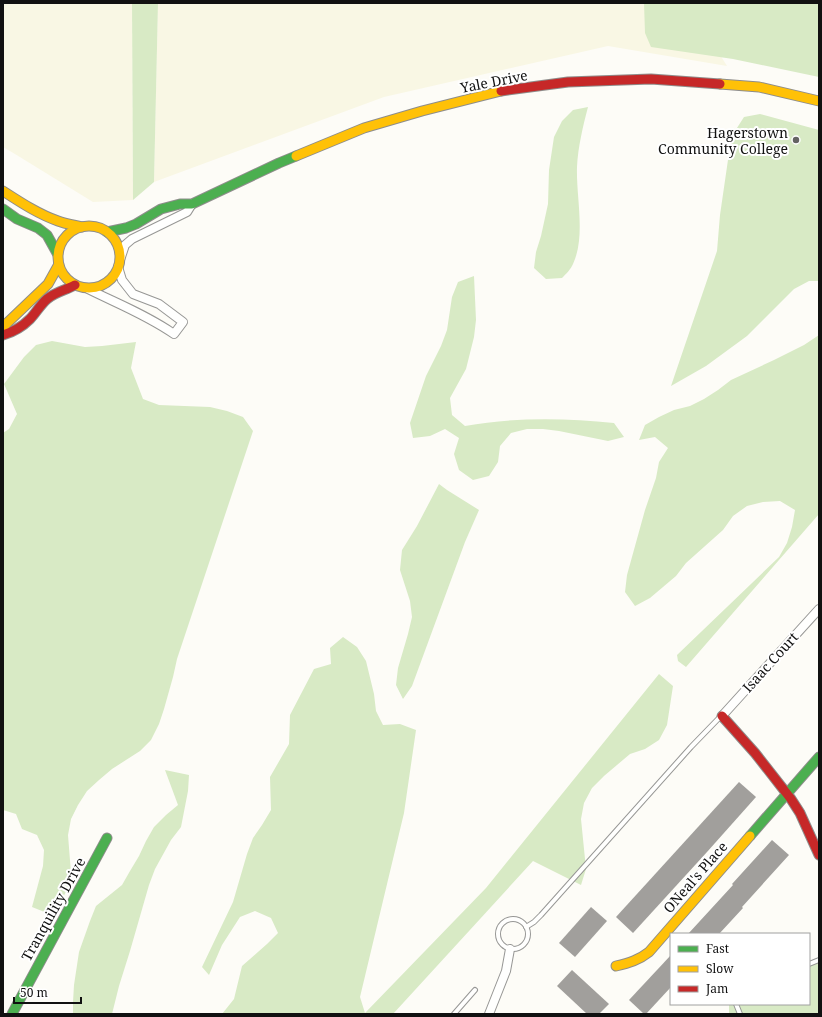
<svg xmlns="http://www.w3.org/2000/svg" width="822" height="1017" viewBox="0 0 822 1017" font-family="'Noto Serif',serif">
<rect width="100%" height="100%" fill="#fdfcf7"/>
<!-- farmland -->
<g fill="#f9f7e4">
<polygon points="3,3 132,3 133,200 93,202 15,154 3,147"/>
<polygon points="158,3 688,3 727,66 608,46 384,97 154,182"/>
</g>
<!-- forest -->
<g fill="#d8eac5">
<polygon points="132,3 158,3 154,182 133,200"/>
<polygon points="644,3 819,3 819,77 733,59 651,47 645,33"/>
<path d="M588,107C583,126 578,147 577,167C576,197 586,236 573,264C571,269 566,274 562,278L546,279L534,268L536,252L541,236L548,204L549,170L554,137L562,121L573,110Z"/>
<polygon points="760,114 819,130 819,281 809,281 794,289 747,336 706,366 671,386 717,251 720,215 730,146 735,131 744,117"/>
<path d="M474,276L476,320L474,337L466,369L450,398L452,415L465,426C513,417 566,418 614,423L624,437L608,441L559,431L543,429H527L511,433L500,446L498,462L489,476L473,480L459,470L454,454L459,438L445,429L430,436L413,438L410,423L426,376L441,346L447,330L452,297L458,282Z"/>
<polygon points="819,335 819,514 686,667 678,661 677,655 779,557 787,543 792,527 795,510 780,501 763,502 747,506 733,516 723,530 686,563 676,576 650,598 635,606 625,592 627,575 645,510 656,478 659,462 668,448 655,437 639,440 645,425 659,417 674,410 690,406 704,399 718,390 731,380 774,360 804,345"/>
<polygon points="52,341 85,347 102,346 136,342 131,368 143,399 159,405 210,407 227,411 243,417 253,431 177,659 173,677 164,709 159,724 151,740 140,751 112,769 99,780 87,791 78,805 71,819 68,835 71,873 68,888 60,903 47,913 32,907 43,866 44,850 37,835 22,829 16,814 3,810 3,433 9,429 17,414 4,384 24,357 36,345"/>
<polygon points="439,484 447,490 479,510 465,542 412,686 403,699 396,685 398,668 408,634 412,617 410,601 400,570 402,550 417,526"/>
<polygon points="343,637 357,647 366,661 374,694 376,711 383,725 400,724 416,730 404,813 360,997 365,1013 486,888 659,674 673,686 667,725 659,740 645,749 630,754 604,776 592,788 584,803 581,819 586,869 581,885 533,861 393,1014 222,1014 234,999 242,966 267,944 278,933 271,918 255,911 240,917 222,945 209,975 202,967 233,902 247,854 253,838 262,825 271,810 270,777 289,744 290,715 314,669 331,664 330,648"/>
<polygon points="165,770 189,775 188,791 181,827 171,840 155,869 149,885 130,951 119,986 112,1014 73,1014 73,1002 74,985 79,952 90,921 96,906 122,885 130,871 139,856 146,841 154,827 166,815 178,805"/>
<polygon points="819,959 819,1014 729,1014 729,1004 809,1004 809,961"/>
</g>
<!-- building -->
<g fill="#a19f9c">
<polygon points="739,782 756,797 707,852 633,933 616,917"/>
<polygon points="772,840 789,855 742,907 743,908 719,934 688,934 733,885 732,884"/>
<polygon points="591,907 607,921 575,957 559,943"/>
<polygon points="671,955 671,987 646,1014 644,1014 629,1000"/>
<polygon points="572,970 609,1004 599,1014 587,1014 557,986"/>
</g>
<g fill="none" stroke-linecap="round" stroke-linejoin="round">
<defs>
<g id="lane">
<circle cx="513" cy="934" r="15"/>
<polyline points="526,927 534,922 541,915 691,747 721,716"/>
<polyline points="809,964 819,960"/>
<polyline points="736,1004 740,1014"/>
<polyline points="454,1014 475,990"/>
</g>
<g id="street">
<polyline points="120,260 125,245 132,239 187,212 192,204"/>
<path d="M88,289C116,303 147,315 174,334L183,322L159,304L133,294L122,280L118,267"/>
<polyline points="722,716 819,609"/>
<polyline points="489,1014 506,971 510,949"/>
</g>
<g id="fast">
<polyline points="3,209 17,219 38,228 47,235 57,253"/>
<polyline points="107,232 126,228 136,224 161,209 180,204 192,204 279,163 296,156"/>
<polyline points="750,836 819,757"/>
<polyline points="12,1014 107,838"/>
</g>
<g id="slow">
<polyline points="720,84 759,87 819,101"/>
<polyline points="296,156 364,128 422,111 501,91"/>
<path d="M3,191C20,202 38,214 58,221C66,224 74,225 82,227"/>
<circle cx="89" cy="257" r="31"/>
<polyline points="3,329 5,325 48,284 58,266"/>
<path d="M616,966C629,963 639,960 649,952L750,836"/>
</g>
<g id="jam">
<polyline points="501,91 568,82 651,79 720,84"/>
<path d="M3,335C13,332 23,326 30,319C36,313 40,305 47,299C55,292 66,290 75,285"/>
<polyline points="722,716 755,753 791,799 800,813 819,855"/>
</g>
</defs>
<!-- lane casing -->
<use href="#lane" stroke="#979795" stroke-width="6"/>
<!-- street casing -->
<use href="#street" stroke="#979795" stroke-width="10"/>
<!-- fast casing -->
<use href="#fast" stroke="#8e8d8b" stroke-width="11"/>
<!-- slow casing -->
<use href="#slow" stroke="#8e8d8b" stroke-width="11"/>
<!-- jam casing -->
<use href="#jam" stroke="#8e8d8b" stroke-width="11"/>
<!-- lane -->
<use href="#lane" stroke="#fffffe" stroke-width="4"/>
<!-- street -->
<use href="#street" stroke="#fffffe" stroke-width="8"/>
<!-- fast -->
<use href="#fast" stroke="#4caf50" stroke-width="9"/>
<!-- slow -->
<use href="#slow" stroke="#ffc107" stroke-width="9"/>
<!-- jam -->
<use href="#jam" stroke="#c62828" stroke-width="9"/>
</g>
<!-- markers -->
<circle fill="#646362" stroke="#fff" stroke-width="1.5" cx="796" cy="140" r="4"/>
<g text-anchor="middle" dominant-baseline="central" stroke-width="4" stroke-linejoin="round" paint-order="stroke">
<!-- street labels -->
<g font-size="14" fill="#111" stroke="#fff">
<text transform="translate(494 81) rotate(-11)">Yale Drive</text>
<text transform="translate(770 662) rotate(-48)">Isaac Court</text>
<text transform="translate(695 877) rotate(-49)">ONeal's Place</text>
<text transform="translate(53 909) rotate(-61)">Tranquility Drive</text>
</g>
<!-- poi labels -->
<g font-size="14" fill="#111" stroke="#fff" text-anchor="end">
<text x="788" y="132">Hagerstown<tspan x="788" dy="16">Community College</tspan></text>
</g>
</g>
<!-- border -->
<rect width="822" height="1017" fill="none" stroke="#111111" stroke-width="8"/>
<!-- legend -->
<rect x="670" y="933" width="140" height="72" fill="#ffffff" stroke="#a0a0a0"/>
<rect x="678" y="946" width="20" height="6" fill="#4caf50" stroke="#a0a0a0"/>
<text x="706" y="953" font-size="12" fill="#111111">Fast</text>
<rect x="678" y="966" width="20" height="6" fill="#ffc107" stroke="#a0a0a0"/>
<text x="706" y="973" font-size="12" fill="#111111">Slow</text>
<rect x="678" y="986" width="20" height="6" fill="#c62828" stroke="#a0a0a0"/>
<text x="706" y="993" font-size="12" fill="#111111">Jam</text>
<!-- scale -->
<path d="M14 997v6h67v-6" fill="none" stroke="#111111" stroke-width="2"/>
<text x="20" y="997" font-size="12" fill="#111111" stroke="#ffffff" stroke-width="3" paint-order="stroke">50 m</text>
</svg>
